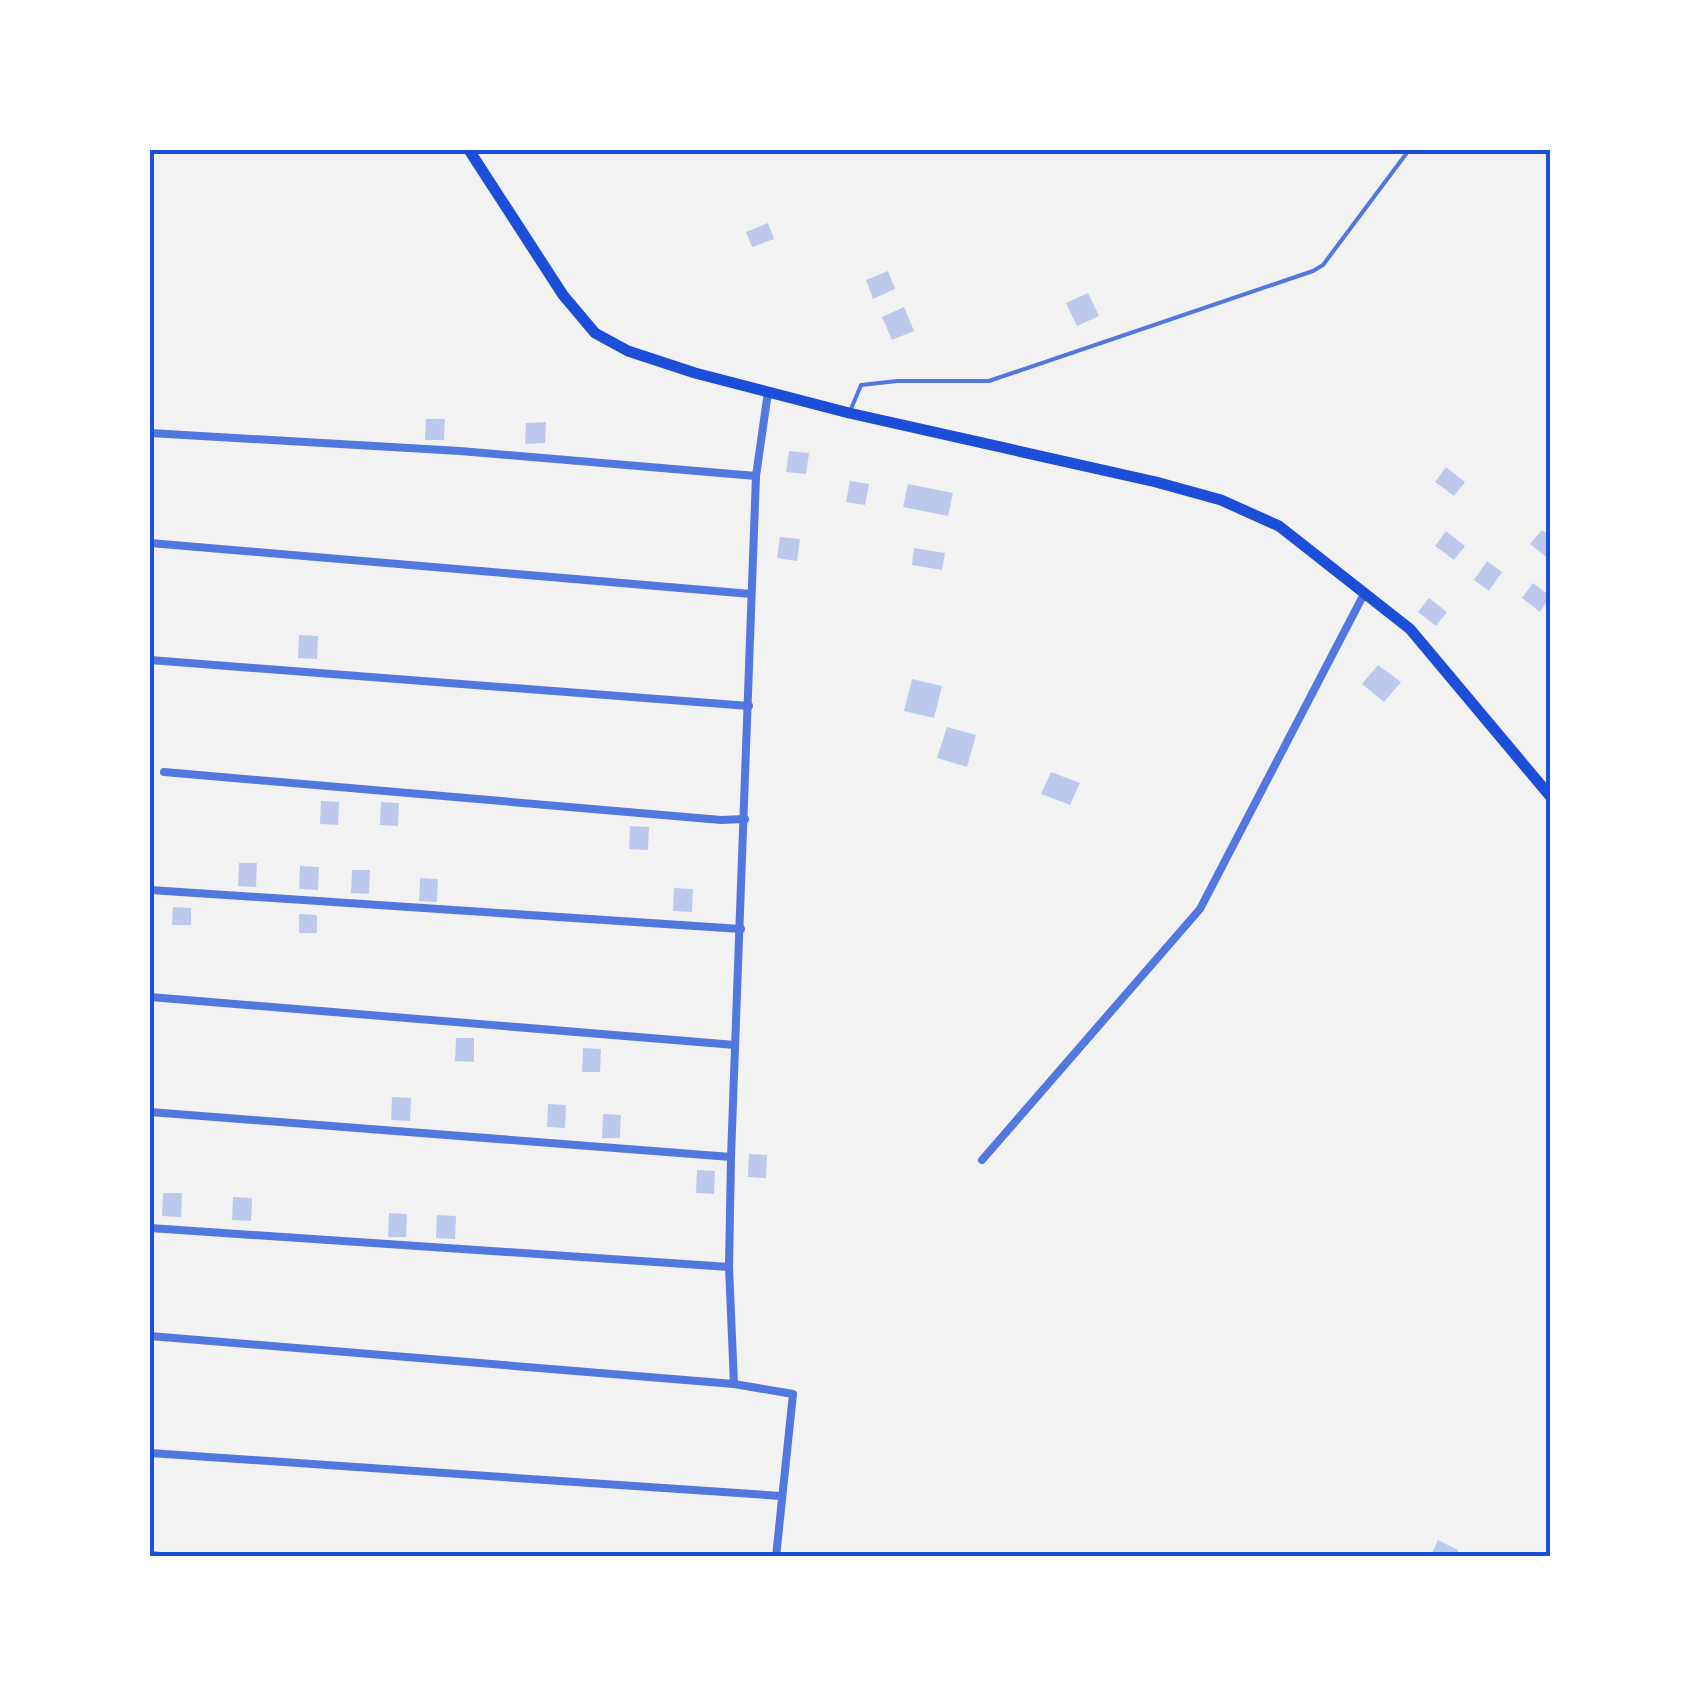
<svg xmlns="http://www.w3.org/2000/svg" width="1700" height="1707" viewBox="0 0 1700 1707" font-family="'DejaVu Sans',sans-serif">
<rect width="100%" height="100%" fill="#f2f2f2"/>
<!-- building -->
<g fill="#bdc9ec">
<polygon points="768,223 774,239 752,247 746,232"/>
<polygon points="888,271 895,289 873,299 866,280"/>
<polygon points="1088,293 1099,316 1077,326 1066,303"/>
<polygon points="904,307 914,331 892,340 882,317"/>
<polygon points="426,419 445,419 444,440 425,440"/>
<polygon points="546,422 545,443 525,444 526,423"/>
<polygon points="789,451 809,453 806,474 786,472"/>
<polygon points="1446,467 1465,482 1454,496 1435,482"/>
<polygon points="850,481 869,484 865,505 846,502"/>
<polygon points="908,484 953,493 948,516 903,507"/>
<polygon points="1542,530 1550,536 1550,560 1530,544"/>
<polygon points="1446,531 1465,546 1454,560 1435,546"/>
<polygon points="780,537 800,539 797,561 777,558"/>
<polygon points="914,548 945,553 942,570 912,565"/>
<polygon points="1487,561 1502,572 1489,591 1474,580"/>
<polygon points="1533,583 1550,596 1540,612 1522,598"/>
<polygon points="1429,598 1447,612 1436,626 1418,612"/>
<polygon points="299,635 318,636 317,659 298,658"/>
<polygon points="1378,665 1401,682 1384,702 1362,684"/>
<polygon points="912,679 942,686 934,718 904,711"/>
<polygon points="947,727 976,735 967,767 937,758"/>
<polygon points="1051,772 1080,783 1070,805 1041,794"/>
<polygon points="321,801 339,802 338,825 320,824"/>
<polygon points="381,802 399,803 398,826 380,825"/>
<polygon points="630,826 649,827 648,850 629,849"/>
<polygon points="239,863 257,863 256,887 238,886"/>
<polygon points="300,866 319,867 318,890 299,889"/>
<polygon points="352,870 370,870 369,894 351,893"/>
<polygon points="420,878 438,879 437,902 419,901"/>
<polygon points="674,888 693,889 692,912 673,911"/>
<polygon points="173,907 191,908 191,925 172,925"/>
<polygon points="299,914 317,915 317,933 299,933"/>
<polygon points="456,1038 474,1038 474,1062 455,1061"/>
<polygon points="583,1048 601,1049 600,1072 582,1072"/>
<polygon points="392,1097 411,1098 410,1121 391,1120"/>
<polygon points="548,1104 566,1105 565,1128 547,1127"/>
<polygon points="603,1114 621,1115 620,1138 602,1138"/>
<polygon points="749,1154 767,1155 766,1178 748,1177"/>
<polygon points="697,1170 715,1171 714,1194 696,1193"/>
<polygon points="163,1193 182,1193 181,1217 162,1216"/>
<polygon points="233,1197 252,1198 251,1221 232,1220"/>
<polygon points="389,1213 407,1214 406,1237 388,1237"/>
<polygon points="437,1215 456,1216 455,1239 436,1238"/>
<polygon points="1438,1540 1458,1550 1455,1557 1431,1556"/>
</g>
<g fill="none" stroke-linecap="round" stroke-linejoin="round">
<!-- service -->
<polyline stroke="#5277de" stroke-width="4" points="851,409 861,385 897,381 989,381 1313,271 1323,265 1409,150"/>
<!-- minor -->
<g stroke="#5277de" stroke-width="8">
<polyline points="150,433 460,451 756,476"/>
<polyline points="150,543 751,594"/>
<polyline points="150,660 749,706"/>
<polyline points="164,772 721,820 745,819"/>
<polyline points="150,890 741,929"/>
<polyline points="150,997 735,1045"/>
<polyline points="150,1112 731,1157"/>
<polyline points="982,1160 1200,909 1365,592"/>
<polyline points="150,1228 729,1267"/>
<polyline points="150,1336 734,1384 793,1394 776,1557"/>
<polyline points="734,1384 729,1267 731,1157 756,476 768,392"/>
<polyline points="150,1453 781,1496"/>
<polyline points="150,1555 172,1557"/>
</g>
<!-- secondary -->
<polyline stroke="#1d4ed8" stroke-width="11" points="469,150 563,295 595,333 628,351 695,373 849,413 1156,482 1221,500 1279,526 1410,629 1550,796"/>
</g>
<!-- border -->
<rect width="1700" height="1707" fill="none" stroke="#ffffff" stroke-width="305"/>
<rect x="152" y="152" width="1396" height="1402" fill="none" stroke="#1d4ed8" stroke-width="4"/>
</svg>
